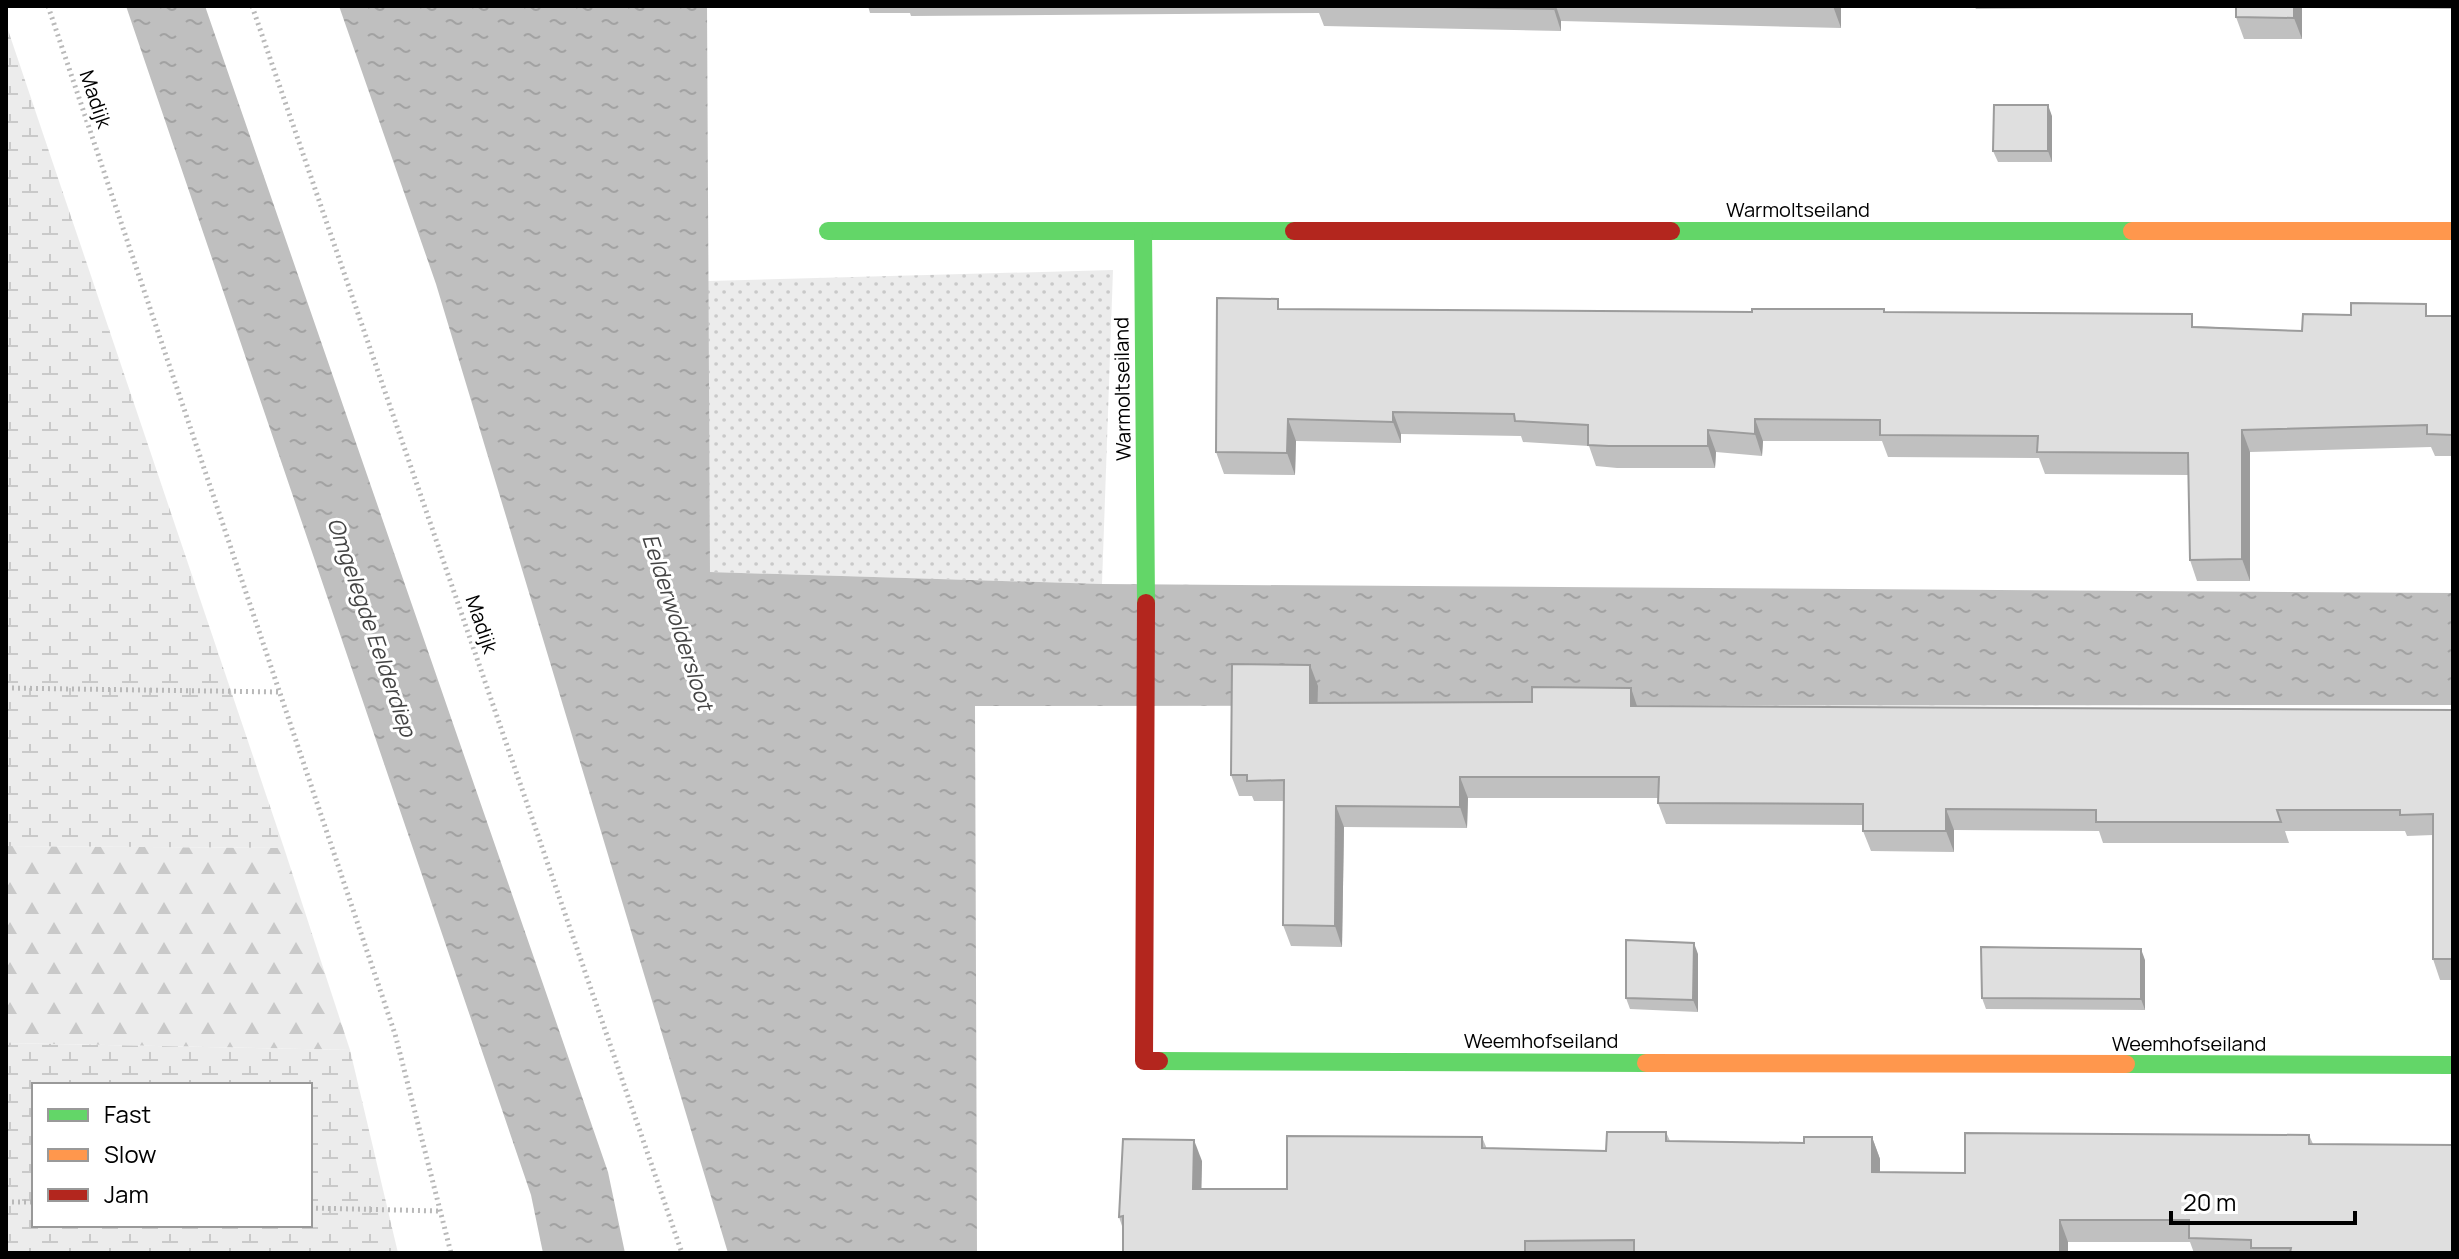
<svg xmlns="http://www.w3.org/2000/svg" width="2459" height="1259" viewBox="0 0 2459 1259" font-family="Manrope,sans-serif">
<defs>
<pattern id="forest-firs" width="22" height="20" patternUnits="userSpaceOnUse" patternTransform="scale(2)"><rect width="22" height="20" fill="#ececec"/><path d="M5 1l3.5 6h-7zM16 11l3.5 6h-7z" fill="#c9c9c9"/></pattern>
<pattern id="wetland-marsh" width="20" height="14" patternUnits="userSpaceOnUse" patternTransform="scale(2)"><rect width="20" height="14" fill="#ececec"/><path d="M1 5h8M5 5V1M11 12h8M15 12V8" fill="none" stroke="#c9c9c9"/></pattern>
<pattern id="park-dots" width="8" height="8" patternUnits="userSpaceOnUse" patternTransform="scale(2)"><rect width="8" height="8" fill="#ececec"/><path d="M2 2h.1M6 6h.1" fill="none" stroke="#c9c9c9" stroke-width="1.8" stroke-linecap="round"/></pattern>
<pattern id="water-ripples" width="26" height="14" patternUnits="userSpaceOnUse" patternTransform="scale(2)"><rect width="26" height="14" fill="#bfbfbf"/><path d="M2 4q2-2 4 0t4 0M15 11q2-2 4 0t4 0" fill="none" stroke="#a2a2a2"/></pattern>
</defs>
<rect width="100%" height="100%" fill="#fff"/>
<!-- forest -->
<polygon fill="url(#forest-firs)" points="6,846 284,848 350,1050 6,1043"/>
<!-- wetland -->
<g fill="url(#wetland-marsh)" fill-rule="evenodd">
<polygon points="6,24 284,848 6,846"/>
<path d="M6,1043L350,1050L398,1253H6ZM34,1085H310V1225H34Z"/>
</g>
<!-- park -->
<polygon fill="url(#park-dots)" points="1113,270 1102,584 710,572 708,281"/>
<!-- water -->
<g fill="url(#water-ripples)">
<polygon points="126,6 205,6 608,1172 625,1253 543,1253 531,1195"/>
<polygon points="339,6 707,6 710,572 1102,584 2453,593 2453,705 975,706 977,1253 728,1253 436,284"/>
</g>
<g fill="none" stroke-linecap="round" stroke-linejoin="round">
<!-- path -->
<g stroke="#b9b9b9" stroke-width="5" stroke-dasharray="2 4" stroke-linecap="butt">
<polyline points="48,6 395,1034 451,1253"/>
<polyline points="252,6 682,1253"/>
<polyline points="6,688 279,692"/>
<polyline points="6,1202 34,1202"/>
<polyline points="310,1208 440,1211"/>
</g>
<!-- fast -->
<g stroke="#63d668" stroke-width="18">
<polyline points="828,231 1294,231"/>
<polyline points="1143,231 1146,603"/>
<polyline points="1671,231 2132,231"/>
<polyline points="1159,1061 1646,1063"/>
<polyline points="2126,1064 2453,1065"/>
</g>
<!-- slow -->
<g stroke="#ff974d" stroke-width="18">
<polyline points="2132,231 2453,231"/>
<polyline points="1646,1063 2126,1064"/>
</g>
<!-- jam -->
<g stroke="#b3261e" stroke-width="18">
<polyline points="1294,231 1671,231"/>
<polyline points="1146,603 1144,1061 1159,1061"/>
</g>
</g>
<!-- wall -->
<g fill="#c0c0c0">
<polygon points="868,6 1844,6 1841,6 1841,28 1561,21 1561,31 1324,26 1319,13 911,16 910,13 870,13"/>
<polygon points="1974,6 2453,6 2453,9 2302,8 2302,39 2244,39 2236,17 2236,7 1976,9"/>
<polygon points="2052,116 2052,162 1998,162 1993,151"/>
<polygon points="1282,309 1885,312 2302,331 2430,316 2453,316 2453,456 2435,456 2431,447 2250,452 2250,581 2197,581 2190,560 2188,475 2045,474 2039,458 1888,457 1882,441 1763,441 1762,456 1716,452 1715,468 1617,468 1596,466 1589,446 1523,442 1521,436 1401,434 1401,443 1296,441 1295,475 1224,474 1216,452"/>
<polygon points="1318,686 1317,703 1637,706 2453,710 2453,980 2440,980 2433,959 2433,835 2407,836 2405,831 2285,831 2289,843 2103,843 2099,831 1954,830 1954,852 1871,851 1863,831 1863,825 1666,824 1658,803 1658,798 1468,798 1467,828 1344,827 1342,947 1291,946 1283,925 1284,801 1254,801 1252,796 1239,796 1231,775"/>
<polygon points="1698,954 1698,1012 1630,1009 1626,998"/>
<polygon points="2145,960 2145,1010 1986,1009 1982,998"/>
<polygon points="1666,1132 1670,1141 1804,1143 1872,1137 1880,1159 1880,1172 1965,1173 2309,1135 2313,1144 2453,1253 2194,1253 2190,1242 2068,1242 2068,1253 1123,1253 1123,1229 1119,1217 1202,1161 1201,1189 1287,1189 1482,1137 1487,1149 1606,1151"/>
</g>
<!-- shaded-wall -->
<g fill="#9c9c9c">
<polygon points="1553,6 1556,6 1561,21 1561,31"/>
<polygon points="1833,6 1841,6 1841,28"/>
<polygon points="2294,6 2301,6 2302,8 2302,39 2294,18"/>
<polygon points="2048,105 2052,116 2052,162 2048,151"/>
<polygon points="1393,412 1401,434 1401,443 1393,422"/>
<polygon points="1288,419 1296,441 1295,475 1287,453"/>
<polygon points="1755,419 1763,441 1762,456 1755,434"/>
<polygon points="1708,430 1716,452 1715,468 1708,446"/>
<polygon points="2242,430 2250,452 2250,581 2242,559"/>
<polygon points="1310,665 1318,686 1317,723 1310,703"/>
<polygon points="1631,688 1638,709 1631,706"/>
<polygon points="1460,777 1468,798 1467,828 1460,807"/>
<polygon points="1336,806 1344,827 1342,947 1335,926"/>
<polygon points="1946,809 1954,830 1954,852 1946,831"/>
<polygon points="1694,943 1698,954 1698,1012 1693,1000"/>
<polygon points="2141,949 2145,960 2145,1010 2141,999"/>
<polygon points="1872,1137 1880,1159 1880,1194 1872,1172"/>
<polygon points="1194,1140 1202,1161 1201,1210 1193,1189"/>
<polygon points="2060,1220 2068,1242 2068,1253 2060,1253"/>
</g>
<!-- building -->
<g fill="#dfdfdf" stroke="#9c9c9c" stroke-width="2">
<polygon points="1388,6 1553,6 1553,9"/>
<polygon points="2236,6 2294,6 2294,18 2236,17"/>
<polygon points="1994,105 2048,105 2048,151 1993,151"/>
<polygon points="1217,298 1278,299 1278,309 1752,312 1752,309 1884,309 1884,312 2192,314 2192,327 2302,331 2303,314 2351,315 2351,303 2426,304 2426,316 2453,316 2453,435 2427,434 2427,425 2242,430 2242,559 2190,560 2188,453 2037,452 2038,436 1880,435 1880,420 1755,419 1755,434 1708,430 1708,446 1609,446 1588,445 1588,425 1515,421 1514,414 1393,412 1393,422 1288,419 1287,453 1216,452"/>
<polygon points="1232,664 1310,665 1310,703 1532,702 1532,687 1631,688 1631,706 2453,710 2453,959 2433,959 2433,814 2400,815 2400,810 2277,810 2281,822 2096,822 2096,810 1946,809 1946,831 1863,831 1863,804 1658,803 1659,777 1460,777 1460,807 1336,806 1335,926 1283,925 1284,780 1247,781 1247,775 1231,775"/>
<polygon points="1626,940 1694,943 1693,1000 1626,998"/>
<polygon points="1981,947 2141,949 2141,999 1982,998"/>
<polygon points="1607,1132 1666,1132 1666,1141 1804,1143 1804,1137 1872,1137 1872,1172 1965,1173 1965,1133 2309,1135 2309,1144 2453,1145 2453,1253 2290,1253 2291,1248 2251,1248 2251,1240 2189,1238 2189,1220 2060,1220 2060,1253 1634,1253 1634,1240 1525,1241 1525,1253 1123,1253 1123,1216 1119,1217 1123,1139 1194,1140 1193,1189 1287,1189 1287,1136 1482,1137 1482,1148 1606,1151"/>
</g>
<g text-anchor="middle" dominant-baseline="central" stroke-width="6" stroke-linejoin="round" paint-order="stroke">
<!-- street labels -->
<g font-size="20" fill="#000" stroke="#fff">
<text transform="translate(96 99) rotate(71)">Madijk</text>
<text x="1798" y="209">Warmoltseiland</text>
<text transform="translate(1122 389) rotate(-91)">Warmoltseiland</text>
<text transform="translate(482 624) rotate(71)">Madijk</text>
<text x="1541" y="1040">Weemhofseiland</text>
<text x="2189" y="1043">Weemhofseiland</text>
</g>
<!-- water labels -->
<g font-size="22" font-style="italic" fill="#444" stroke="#fff">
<text transform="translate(678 622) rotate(72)">Eelderwoldersloot</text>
<text transform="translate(372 627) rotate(71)">Omgelegde Eelderdiep</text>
</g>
</g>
<!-- border -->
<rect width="2459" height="1259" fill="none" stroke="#000000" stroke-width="16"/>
<!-- legend -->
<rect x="32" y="1083" width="280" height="144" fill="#ffffff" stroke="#999999" stroke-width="2"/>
<rect x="48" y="1109" width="40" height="12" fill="#63d668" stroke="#999999" stroke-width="2"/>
<text x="104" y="1123" font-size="24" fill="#000000">Fast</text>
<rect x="48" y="1149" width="40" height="12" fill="#ff974d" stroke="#999999" stroke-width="2"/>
<text x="104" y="1163" font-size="24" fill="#000000">Slow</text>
<rect x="48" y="1189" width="40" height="12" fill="#b3261e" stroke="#999999" stroke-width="2"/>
<text x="104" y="1203" font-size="24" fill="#000000">Jam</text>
<!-- scale -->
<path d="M2171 1211v12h184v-12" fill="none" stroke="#000000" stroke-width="4"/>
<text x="2183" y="1211" font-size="24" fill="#000000" stroke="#ffffff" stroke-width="6" paint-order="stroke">20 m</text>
</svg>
